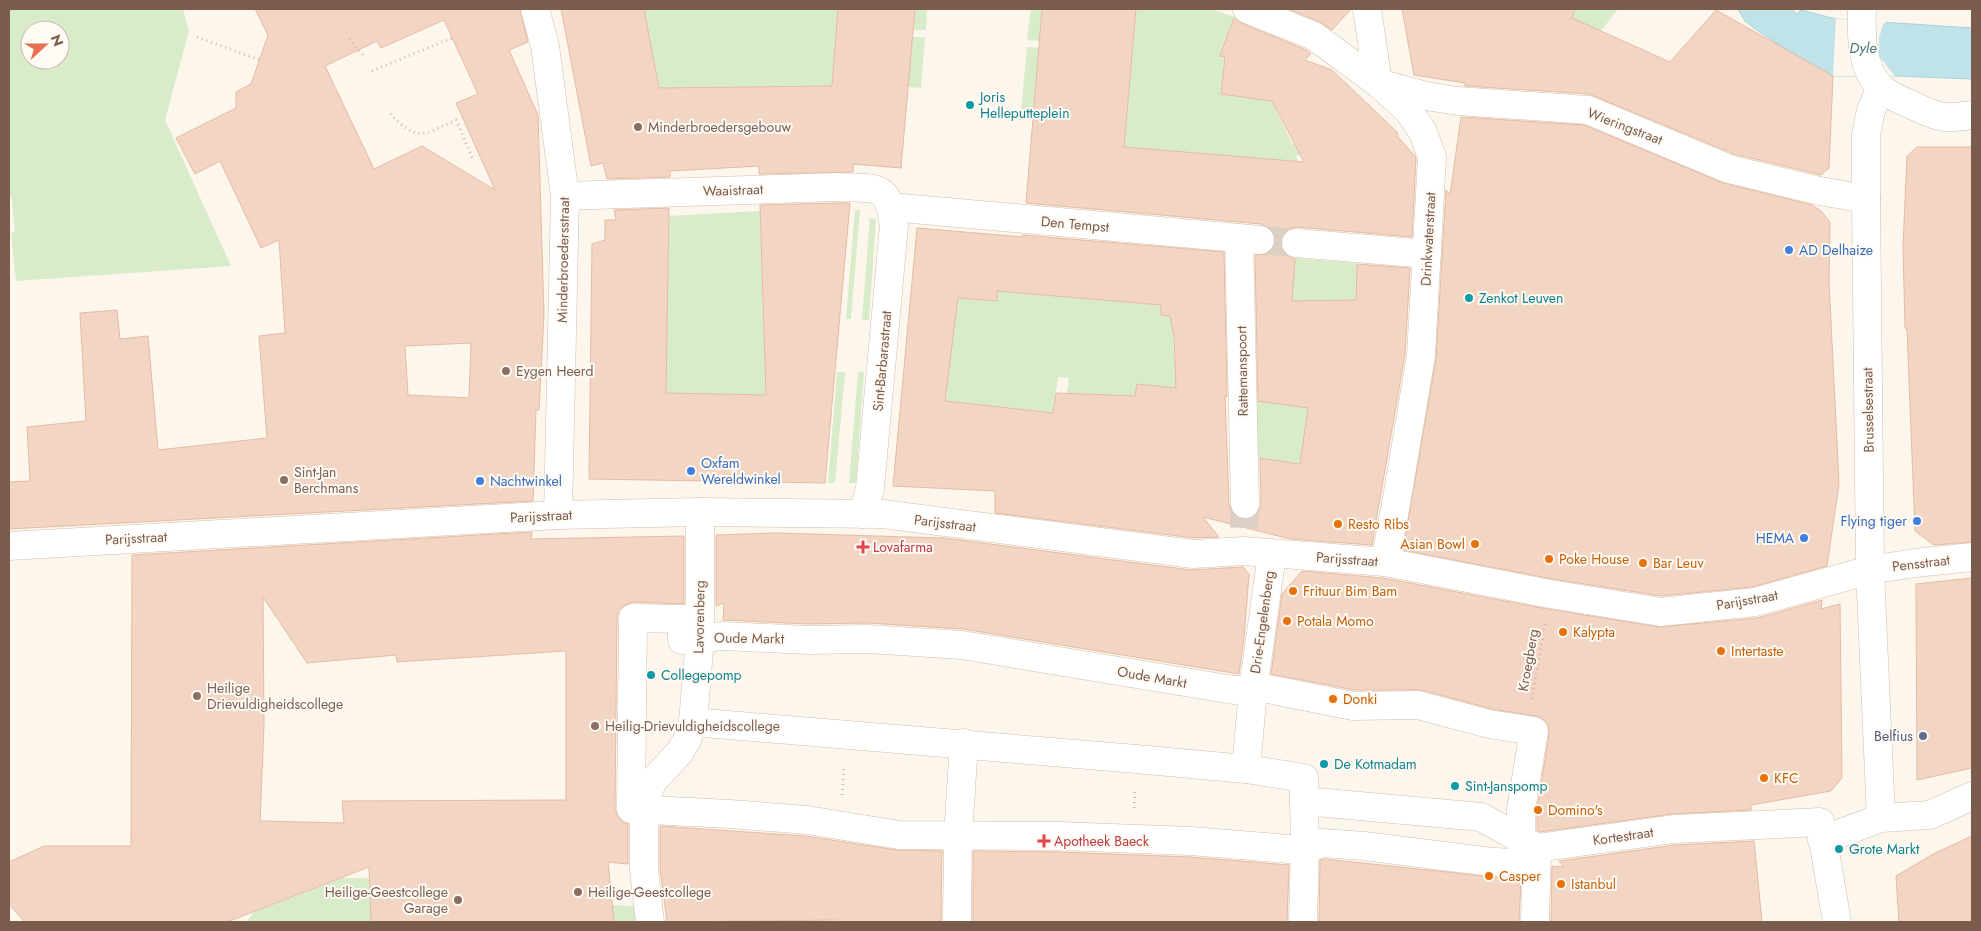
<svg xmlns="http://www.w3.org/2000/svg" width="1981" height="931" viewBox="0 0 1981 931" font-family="Jost,sans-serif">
<rect width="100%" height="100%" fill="#fdf6ec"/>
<!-- green -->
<g fill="#d8ecc9" fill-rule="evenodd">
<path d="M9,9H183L189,31L165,120L231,266L16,281L11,233L15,232L12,200L9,191ZM30,30H60V60H30Z"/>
<polygon points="644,9 838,9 832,86 660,90"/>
<polygon points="915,9 927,9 926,30 913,30"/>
<polygon points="1031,9 1042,9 1040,41 1027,40"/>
<polygon points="1136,9 1210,9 1235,17 1220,56 1225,57 1221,94 1272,101 1292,144 1328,128 1338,140 1296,156 1301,167 1337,183 1124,147"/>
<polygon points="1573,9 1618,9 1590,45 1564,39"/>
<polygon points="912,37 925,37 921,88 908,87"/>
<polygon points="1027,47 1040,48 1034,113 1021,112"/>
<polygon points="855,210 860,210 851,319 846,319"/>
<polygon points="760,211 766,395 666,393 669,216"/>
<polygon points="870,218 876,219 869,320 862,320"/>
<polygon points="1295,258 1357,263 1355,300 1314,364 1304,435 1322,467 1254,457 1253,400 1284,405"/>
<polygon points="997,291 1161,305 1161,315 1173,316 1174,356 1184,389 1137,384 1132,421 1091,394 1067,393 1069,378 1058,377 1053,413 972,404 944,415 956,298 996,301"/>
<polygon points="837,372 845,372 835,483 828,483"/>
<polygon points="858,372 864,372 856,483 849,483"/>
<polygon points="342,878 370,878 371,922 246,922 254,912"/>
<polygon points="612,905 634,906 636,922 614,922"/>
</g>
<!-- water -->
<polygon fill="#bfe3e8" stroke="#a5d3da" points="1738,9 1791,9 1797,14 1801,10 1836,19 1972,28 1972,79 1895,76 1833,76 1784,48 1755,29 1745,21"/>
<!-- pier -->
<polygon fill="#fdf6ec" points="1836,19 1887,21 1883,25 1879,38 1879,56 1895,76 1833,76"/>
<!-- building -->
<g fill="#f3d5c3" stroke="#e6bba3" fill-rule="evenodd">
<path d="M255,9H520L528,42L509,50L538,115L544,314L539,410H536L533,501L9,529V482L30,481L27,427L86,421L80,313L117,310L120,339L148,336L158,450L267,438L259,336L285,333L279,240L261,248L220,161L195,174L176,138L236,108V92L251,84L268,35ZM444,20L478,94L456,103L495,190L422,146L374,169L325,66L377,41L381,48ZM471,343L469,398L408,395L405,346Z"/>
<polygon points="561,9 644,9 659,88 832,86 838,9 915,9 901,168 853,164 853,172 759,174 759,166 670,171 670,177 607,179 603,163 591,166"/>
<path d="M1042,9H1136L1124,147L1304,162L1272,101L1221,94L1225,57L1220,56L1234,18L1241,23L1306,50L1311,54L1305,60L1332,70L1397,132L1398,137L1415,156L1416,159L1412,237L1297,227L1289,229L1283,235L1281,241L1282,250L1288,256L1295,259L1292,301L1356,300L1357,264L1410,268L1405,354L1372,545L1290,539L1203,517L1219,537L1194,538L995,513V491L893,486L917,228L1023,237V235L1224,252L1227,397L1225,396L1229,504L1232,512L1238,518L1246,520L1254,517L1259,511L1261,504L1260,458L1300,464L1308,408L1258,401L1255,255L1266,254L1273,249L1276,241L1274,234L1269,228L1261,224L1026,203ZM997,291L1161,305V315L1170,316L1174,337L1176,388L1137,384L1135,396L1056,393L1053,413L945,401L958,298L997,301Z"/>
<polygon points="1288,9 1351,9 1332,30 1320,22"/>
<polygon points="1402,9 1575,9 1572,18 1670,62 1716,10 1833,76 1829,168 1821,175 1734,154 1589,94 1465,86 1465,83 1414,75"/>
<polygon points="1461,117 1584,125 1723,183 1812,205 1821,211 1830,222 1829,281 1839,484 1827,566 1752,587 1661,596 1553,579 1403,550 1436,359 1446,190 1450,195"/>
<polygon points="1917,147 1972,147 1972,542 1934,545 1915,531 1907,329 1905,328 1903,246 1907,156"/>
<polygon points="836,203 850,203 825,483 589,479 592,244 605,240 605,220 616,220 614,210 669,208 666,393 766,395 760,205"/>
<path d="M532,532L531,539L684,536V604L633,602L625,605L619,610L617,617L615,809L618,817L622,822L628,824V864L608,862L614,922H371L369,867L227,922H25L9,904V862L44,846H131L132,555ZM263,597L307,663L396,655L397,662L566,651V800L342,801L344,823L260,821L264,726Z"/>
<polygon points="775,533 944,538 1191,570 1243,567 1249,574 1244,638 1239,674 963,629 869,623 807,624 723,620 724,603 716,606 716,535"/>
<polygon points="1302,571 1383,578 1547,609 1659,627 1757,618 1822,600 1821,609 1840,604 1842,778 1831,791 1751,805 1751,810 1672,814 1540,832 1537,830 1537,810 1549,734 1548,725 1543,719 1536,716 1492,709 1422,690 1354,690 1271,674 1282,594"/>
<polygon points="1972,578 1972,768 1917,780 1916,584"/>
<polygon points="660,826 805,836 897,850 942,851 941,922 837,922 837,920 667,922 660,868"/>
<polygon points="1972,836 1972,922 1899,922 1896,876 1935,853"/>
<polygon points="1754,841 1762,922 1551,922 1552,866 1564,867 1559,861 1675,845"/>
<polygon points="973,851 1059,852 1190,857 1289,865 1287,922 973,922"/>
<polygon points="1325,859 1521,880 1519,922 1319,922 1320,860"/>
</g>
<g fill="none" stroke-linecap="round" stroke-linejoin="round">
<!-- street-tunnel -->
<g stroke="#dcd0c4" stroke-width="28" stroke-dasharray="28 14" stroke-linecap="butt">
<polyline points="1260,240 1296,243"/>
<polyline points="1244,528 1245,504"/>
</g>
<defs>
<g id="street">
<polyline points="535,9 545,46 565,196 558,515"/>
<polyline points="1247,9 1314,36 1378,83 1408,110 1423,132 1432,157 1421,356 1396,504 1385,562"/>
<polyline points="1367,9 1378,83"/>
<path d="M1862,9C1861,34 1861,70 1882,89C1891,96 1902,101 1912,105C1923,110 1934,116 1945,117C1954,118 1964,116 1972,115"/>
<polyline points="1382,84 1426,96 1458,101 1588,110 1729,169 1820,191 1866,199"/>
<path d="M565,196L836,187C876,189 888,181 894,226L870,488L863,514"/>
<polyline points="891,207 1260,240"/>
<polyline points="1239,238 1245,504"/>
<polyline points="1296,243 1427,254"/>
<polyline points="9,546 558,515 700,512 883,514 1193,554 1244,551 1385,562 1550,594 1661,612 1755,602 1870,570 1915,563 1972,557"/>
<polygon points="633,618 682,619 682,640 723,636 807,640 868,639 962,645 1203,685 1234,690 1268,689 1353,706 1418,705 1489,724 1534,731 1521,809 1522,864 1483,861 1364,846 1323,843 1305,849 1289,849 1191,841 1059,836 899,835 807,820 730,814 631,809"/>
<polyline points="693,722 1136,759 1246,769 1304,778 1304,801 1481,817 1537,848 1674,829 1820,822 1837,922"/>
<polyline points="1246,769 1253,690 1272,554"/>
<polyline points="1881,818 1870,570 1866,199 1866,135 1871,110 1881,88"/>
<polyline points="1822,840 1881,818 1930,815 1972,796"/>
<polyline points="650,922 644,870 644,811 647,794 653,781 679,753 687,740 693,722 700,638 700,512"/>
<polyline points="957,922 958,836 964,743"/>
<polyline points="1303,922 1305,849 1304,801"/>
<polyline points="1535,922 1537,848"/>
</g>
</defs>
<!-- street casing -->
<use href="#street" stroke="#d1beb0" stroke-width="29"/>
<!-- path -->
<g stroke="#d9b8a5" stroke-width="3" stroke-dasharray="1 4" stroke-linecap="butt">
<polyline points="197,37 260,60"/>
<polyline points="349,39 365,57"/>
<polyline points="372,71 452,38"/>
<path d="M390,114C419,143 422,135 456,120L473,159"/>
<polyline points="1532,699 1545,624"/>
<polyline points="842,795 844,767"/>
<polyline points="1134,808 1135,790"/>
</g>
<!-- street -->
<use href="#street" stroke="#fff" stroke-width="28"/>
</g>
<!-- markers -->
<g fill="#0f9aa8" stroke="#fffaf3" stroke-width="2">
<circle cx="970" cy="105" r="5"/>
<circle cx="1469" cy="298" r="5"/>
<circle cx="651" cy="675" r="5"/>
<circle cx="1324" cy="764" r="5"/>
<circle cx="1455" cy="786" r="5"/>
<circle cx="1839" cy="849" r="5"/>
</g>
<g fill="#8d6e63" stroke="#fffaf3" stroke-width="2">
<circle cx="638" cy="127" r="5"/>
<circle cx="506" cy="371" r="5"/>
<circle cx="284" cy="480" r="5"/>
<circle cx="197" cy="696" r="5"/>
<circle cx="595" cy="726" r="5"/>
<circle cx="578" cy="892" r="5"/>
<circle cx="458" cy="900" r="5"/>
</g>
<g fill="#3f7fe0" stroke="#fffaf3" stroke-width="2">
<circle cx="1789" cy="250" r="5"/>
<circle cx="691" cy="471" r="5"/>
<circle cx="480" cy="481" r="5"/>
<circle cx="1917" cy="521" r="5"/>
<circle cx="1804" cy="538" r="5"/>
</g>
<g fill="#e8710a" stroke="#fffaf3" stroke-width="2">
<circle cx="1338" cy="524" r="5"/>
<circle cx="1475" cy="544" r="5"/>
<circle cx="1549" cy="559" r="5"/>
<circle cx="1643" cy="563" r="5"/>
<circle cx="1293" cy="591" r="5"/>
<circle cx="1287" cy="621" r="5"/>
<circle cx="1563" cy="632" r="5"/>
<circle cx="1721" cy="651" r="5"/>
<circle cx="1333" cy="699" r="5"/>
<circle cx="1764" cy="778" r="5"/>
<circle cx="1538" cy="810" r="5"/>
<circle cx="1489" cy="876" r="5"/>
<circle cx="1561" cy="884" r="5"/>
</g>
<g fill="#e0444e" stroke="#fffaf3" stroke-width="2">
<path d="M860.5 539.5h5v5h5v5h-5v5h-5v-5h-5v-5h5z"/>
<path d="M1041.5 833.5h5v5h5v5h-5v5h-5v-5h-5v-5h5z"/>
</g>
<circle fill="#5c6f8a" stroke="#fffaf3" stroke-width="2" cx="1923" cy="736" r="5"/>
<g text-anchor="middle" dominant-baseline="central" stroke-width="4" stroke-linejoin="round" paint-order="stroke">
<!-- culture labels -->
<g font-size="14" fill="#0d838f" stroke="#fffaf3" text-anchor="start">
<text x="980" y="97">Joris<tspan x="980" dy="16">Helleputteplein</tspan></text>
<text x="1479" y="298">Zenkot Leuven</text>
<text x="661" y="675">Collegepomp</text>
<text x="1334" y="764">De Kotmadam</text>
<text x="1465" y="786">Sint-Janspomp</text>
<text x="1849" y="849">Grote Markt</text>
</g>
<!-- street labels -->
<g font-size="14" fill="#7a5c4d" stroke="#fffaf3">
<text transform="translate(1625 126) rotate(21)">Wieringstraat</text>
<text transform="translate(733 190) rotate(-2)">Waaistraat</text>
<text transform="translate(1075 224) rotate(5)">Den Tempst</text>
<text transform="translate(1428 239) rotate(-87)">Drinkwaterstraat</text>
<text transform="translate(563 260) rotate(-89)">Minderbroedersstraat</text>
<text transform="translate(882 361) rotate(-85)">Sint-Barbarastraat</text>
<text transform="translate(1242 371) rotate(-91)">Rattemanspoort</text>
<text transform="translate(1868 410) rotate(-91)">Brusselsestraat</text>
<text transform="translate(541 516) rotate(-3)">Parijsstraat</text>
<text transform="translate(945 523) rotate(7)">Parijsstraat</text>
<text transform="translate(136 538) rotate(-3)">Parijsstraat</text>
<text transform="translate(1347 559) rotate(4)">Parijsstraat</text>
<text transform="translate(1921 563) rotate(-7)">Pensstraat</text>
<text transform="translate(1747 600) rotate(-10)">Parijsstraat</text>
<text transform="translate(699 617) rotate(-89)">Lavorenberg</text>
<text transform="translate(1262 622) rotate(-82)">Drie-Engelenberg</text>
<text transform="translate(749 638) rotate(1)">Oude Markt</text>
<text transform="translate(1528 660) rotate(-80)">Kroegberg</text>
<text transform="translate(1152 677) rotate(10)">Oude Markt</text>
<text transform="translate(1623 836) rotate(-8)">Kortestraat</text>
</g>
<!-- education labels -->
<g font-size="14" fill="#785e54" stroke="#fffaf3" text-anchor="start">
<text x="648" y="127">Minderbroedersgebouw</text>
<text x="516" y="371">Eygen Heerd</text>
<text x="294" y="472">Sint-Jan<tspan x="294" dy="16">Berchmans</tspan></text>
<text x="207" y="688">Heilige<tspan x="207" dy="16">Drievuldigheidscollege</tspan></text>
<text x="605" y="726">Heilig-Drievuldigheidscollege</text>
<text x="448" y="892" text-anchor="end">Heilige-Geestcollege<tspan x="448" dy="16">Garage</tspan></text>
<text x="588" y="892">Heilige-Geestcollege</text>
</g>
<!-- shop labels -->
<g font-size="14" fill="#366cbe" stroke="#fffaf3" text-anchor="start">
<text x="1799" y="250">AD Delhaize</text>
<text x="701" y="463">Oxfam<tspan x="701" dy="16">Wereldwinkel</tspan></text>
<text x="490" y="481">Nachtwinkel</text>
<text x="1907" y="521" text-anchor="end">Flying tiger</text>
<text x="1794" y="538" text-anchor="end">HEMA</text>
</g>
<!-- food labels -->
<g font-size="14" fill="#c56008" stroke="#fffaf3" text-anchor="start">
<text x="1348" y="524">Resto Ribs</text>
<text x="1465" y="544" text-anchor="end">Asian Bowl</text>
<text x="1559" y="559">Poke House</text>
<text x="1653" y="563">Bar Leuv</text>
<text x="1303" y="591">Frituur Bim Bam</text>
<text x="1297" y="621">Potala Momo</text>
<text x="1573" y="632">Kalypta</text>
<text x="1731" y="651">Intertaste</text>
<text x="1343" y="699">Donki</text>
<text x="1774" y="778">KFC</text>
<text x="1548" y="810">Domino's</text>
<text x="1499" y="876">Casper</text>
<text x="1571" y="884">Istanbul</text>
</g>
<!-- health labels -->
<g font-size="14" fill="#be3a42" stroke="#fffaf3" text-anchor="start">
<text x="873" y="547">Lovafarma</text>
<text x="1054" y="841">Apotheek Baeck</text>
</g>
<!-- service labels -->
<g font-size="14" fill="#4e5e75" stroke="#fffaf3" text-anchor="end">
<text x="1913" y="736">Belfius</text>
</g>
<!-- water labels -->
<g font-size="15" font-style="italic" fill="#437c86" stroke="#fffaf3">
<text x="1863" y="48">Dyle</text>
</g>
</g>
<!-- border -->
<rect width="1981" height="931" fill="none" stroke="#7a5c4d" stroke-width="20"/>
<!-- north arrow -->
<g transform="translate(45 45) rotate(69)"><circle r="24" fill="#fffaf3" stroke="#cabbb1"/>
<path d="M0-4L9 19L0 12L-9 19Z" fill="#e76f51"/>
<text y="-8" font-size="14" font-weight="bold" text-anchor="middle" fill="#7a5c4d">N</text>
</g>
</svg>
